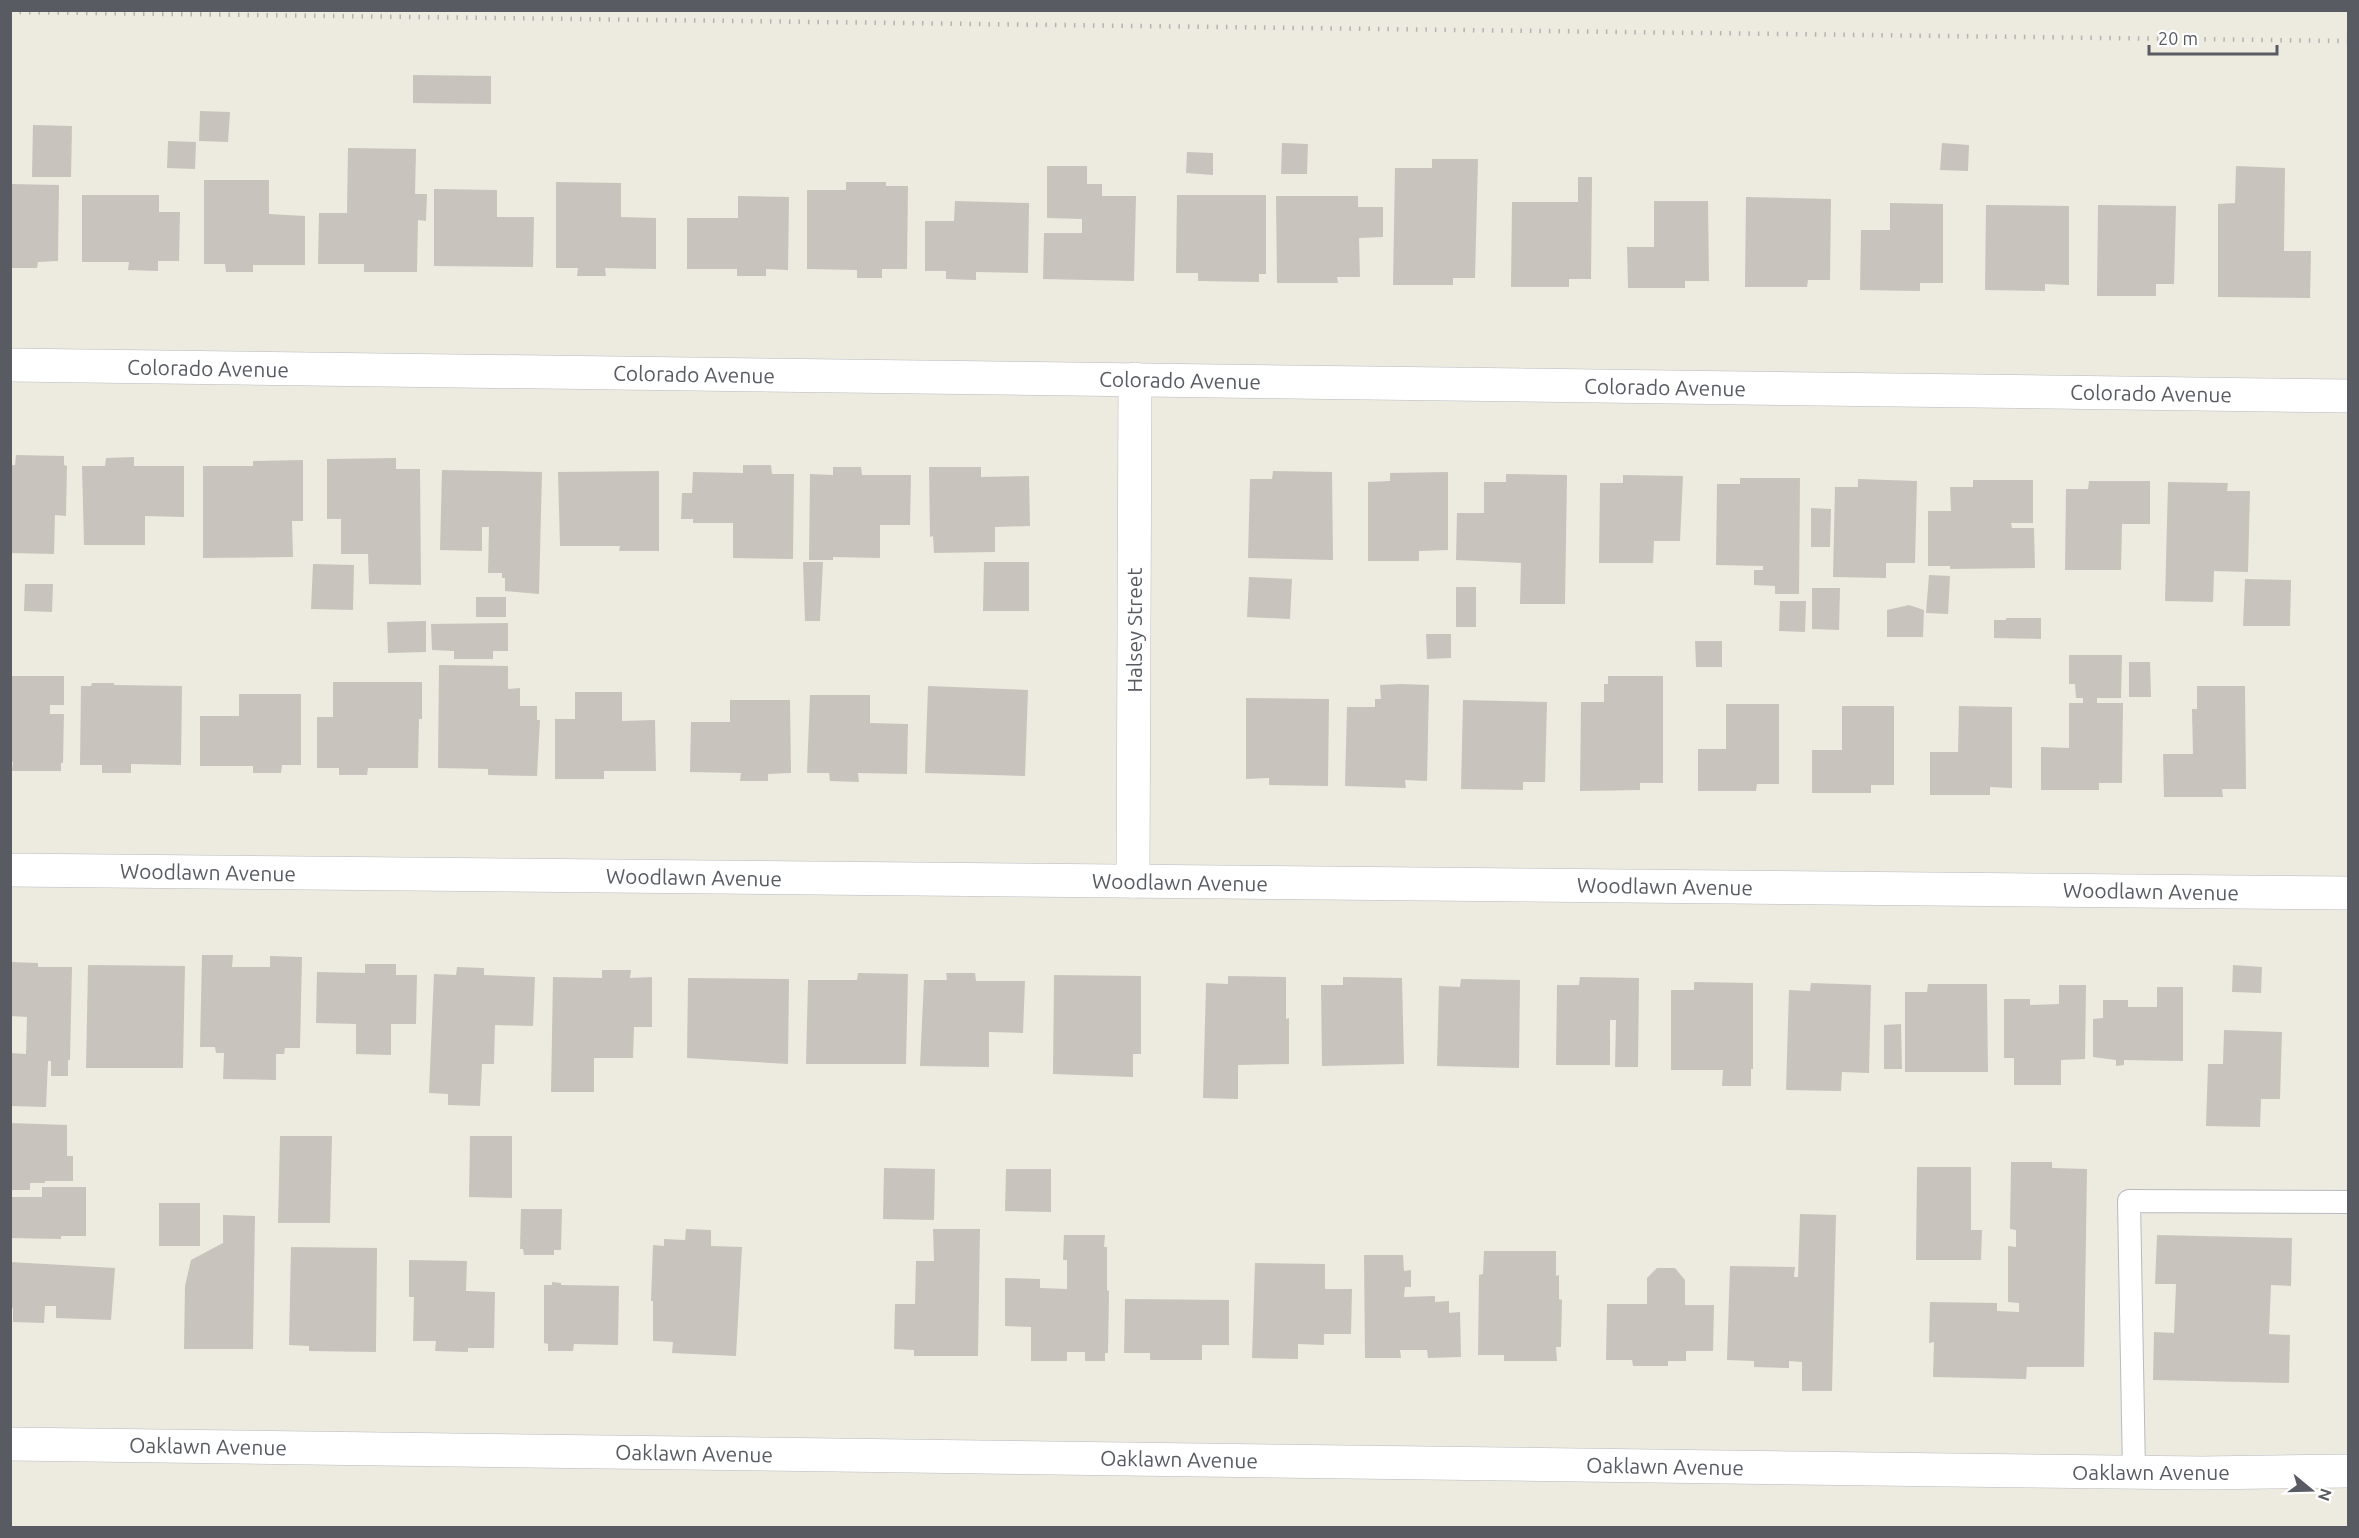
<svg xmlns="http://www.w3.org/2000/svg" width="2359" height="1538" viewBox="0 0 2359 1538" font-family="Ubuntu,sans-serif">
<rect width="100%" height="100%" fill="#edeadf"/>
<!-- building -->
<g fill="#c8c4bd">
<polygon points="413,75 491,76 491,104 413,103"/>
<polygon points="200,111 230,112 228,142 199,141"/>
<polygon points="33,125 72,126 71,177 32,177"/>
<polygon points="168,141 196,142 195,169 167,168"/>
<polygon points="1282,143 1308,144 1307,174 1281,174"/>
<polygon points="1942,143 1969,145 1968,171 1940,170"/>
<polygon points="348,148 416,149 415,194 427,194 426,221 418,220 417,272 364,272 364,264 318,264 319,213 347,213"/>
<polygon points="1187,152 1213,153 1213,175 1186,173"/>
<polygon points="1432,159 1478,159 1475,278 1453,278 1453,285 1393,285 1395,168 1432,168"/>
<polygon points="1047,166 1087,166 1087,184 1102,184 1102,196 1136,196 1134,281 1043,279 1044,233 1082,233 1082,219 1047,218"/>
<polygon points="2236,166 2285,168 2284,251 2311,251 2310,298 2218,297 2218,204 2235,203"/>
<polygon points="1578,177 1592,177 1591,279 1569,279 1569,287 1511,287 1512,202 1578,202"/>
<polygon points="204,180 269,180 269,214 305,216 305,265 253,265 253,272 226,272 225,264 204,264"/>
<polygon points="556,182 621,183 621,217 656,218 656,269 605,268 606,276 577,276 578,268 556,268"/>
<polygon points="846,182 886,182 886,186 908,186 907,269 882,269 882,278 857,278 857,270 807,269 807,190 846,190"/>
<polygon points="10,184 59,185 58,261 38,262 37,268 10,268"/>
<polygon points="434,189 497,190 497,217 534,217 533,267 434,266"/>
<polygon points="82,195 159,195 159,212 180,212 179,261 158,261 158,271 128,270 129,262 82,262"/>
<polygon points="1177,195 1266,195 1266,274 1259,274 1259,282 1198,281 1198,273 1176,273"/>
<polygon points="738,196 789,197 788,270 766,269 766,276 737,276 737,269 687,269 687,218 738,218"/>
<polygon points="1276,196 1358,196 1358,207 1383,207 1383,237 1359,238 1360,277 1337,277 1338,283 1277,283"/>
<polygon points="1746,197 1831,199 1830,280 1808,280 1807,287 1745,287"/>
<polygon points="955,201 1029,203 1028,273 976,272 976,280 946,279 946,271 925,271 925,221 954,221"/>
<polygon points="1654,201 1708,201 1709,281 1685,281 1685,288 1628,288 1627,247 1654,247"/>
<polygon points="1890,203 1943,204 1943,283 1920,283 1920,291 1860,290 1861,230 1890,230"/>
<polygon points="1986,205 2069,206 2069,285 2045,284 2045,291 1985,290"/>
<polygon points="2098,205 2176,206 2174,284 2156,284 2156,296 2097,296"/>
<polygon points="16,455 64,456 64,465 67,466 66,516 55,515 54,554 10,553 10,465 15,465"/>
<polygon points="134,457 134,466 184,466 184,517 145,516 145,545 84,545 82,466 105,466 106,458"/>
<polygon points="396,458 396,469 420,469 421,585 369,584 368,554 341,554 341,519 327,519 327,459"/>
<polygon points="303,460 303,521 292,521 293,557 203,558 203,466 253,466 253,461"/>
<polygon points="743,465 771,465 772,474 794,474 793,559 733,558 733,523 693,523 693,519 681,519 682,493 692,493 693,472 743,473"/>
<polygon points="833,467 861,467 862,475 911,475 910,525 880,525 880,558 833,557 833,560 809,560 810,474 833,475"/>
<polygon points="929,467 981,467 981,477 1029,476 1030,526 995,527 995,552 934,553 933,536 930,537"/>
<polygon points="442,470 542,472 539,594 505,591 505,578 502,578 502,573 488,573 489,527 482,527 482,551 440,550"/>
<polygon points="659,471 659,551 619,551 620,546 560,546 558,472"/>
<polygon points="1273,471 1332,472 1333,560 1248,558 1250,479 1272,479"/>
<polygon points="1448,472 1448,550 1419,551 1419,561 1368,561 1368,482 1390,481 1390,473"/>
<polygon points="1506,474 1567,475 1565,604 1520,604 1521,563 1456,560 1457,513 1484,513 1484,482 1506,482"/>
<polygon points="1623,475 1683,476 1680,541 1654,541 1653,563 1599,563 1600,483 1623,483"/>
<polygon points="1740,478 1800,478 1799,594 1775,594 1775,586 1754,585 1754,570 1763,570 1763,566 1716,565 1717,484 1740,484"/>
<polygon points="1858,479 1917,481 1915,563 1886,563 1886,578 1833,577 1835,487 1858,487"/>
<polygon points="1973,480 2033,480 2033,523 2011,523 2012,528 2034,528 2035,568 1950,569 1950,566 1928,566 1928,511 1951,511 1950,487 1973,487"/>
<polygon points="2089,481 2150,481 2150,524 2122,524 2121,570 2065,570 2066,489 2088,489"/>
<polygon points="2168,482 2228,483 2227,491 2250,491 2248,572 2214,571 2213,602 2165,601"/>
<polygon points="1811,508 1831,509 1830,547 1811,547"/>
<polygon points="803,562 823,562 820,621 805,621"/>
<polygon points="984,562 1029,562 1029,611 983,611"/>
<polygon points="313,564 354,565 353,610 311,609"/>
<polygon points="1929,575 1950,576 1948,614 1926,613"/>
<polygon points="1249,577 1292,579 1290,619 1247,617"/>
<polygon points="2245,579 2291,580 2290,626 2243,626"/>
<polygon points="25,584 53,584 52,612 24,611"/>
<rect x="1456" y="587" width="20" height="40"/>
<polygon points="1812,588 1840,588 1839,630 1812,629"/>
<rect x="476" y="597" width="30" height="20"/>
<polygon points="1780,601 1806,601 1805,632 1779,631"/>
<polygon points="1909,605 1924,610 1923,637 1887,637 1887,610"/>
<polygon points="2006,618 2041,618 2041,639 1994,638 1994,620 2006,620"/>
<polygon points="426,621 426,652 388,653 387,622"/>
<polygon points="508,623 508,651 493,651 493,659 454,659 454,651 432,650 431,624"/>
<polygon points="1426,634 1451,634 1451,658 1427,659"/>
<polygon points="1695,641 1722,641 1722,667 1696,667"/>
<polygon points="2069,655 2122,655 2121,698 2097,698 2097,703 2123,703 2122,783 2099,783 2099,790 2041,790 2041,747 2069,748 2069,703 2083,703 2083,698 2076,698 2075,684 2069,684"/>
<polygon points="2129,662 2150,662 2151,697 2129,697"/>
<polygon points="439,665 508,666 508,689 520,688 520,706 537,706 537,720 540,720 537,776 488,775 488,769 438,768"/>
<polygon points="10,676 64,676 64,705 50,705 50,714 64,714 63,763 61,763 61,771 12,771 13,762 10,762"/>
<polygon points="1608,676 1663,676 1663,783 1640,783 1640,790 1580,791 1581,702 1604,702 1604,684 1608,684"/>
<polygon points="333,682 422,682 422,719 419,719 418,768 368,768 367,775 339,775 339,768 317,768 317,717 333,717"/>
<polygon points="92,683 114,683 114,685 182,686 181,765 131,764 131,773 102,773 102,765 80,765 81,686 91,686"/>
<polygon points="1401,684 1429,685 1427,781 1405,780 1406,788 1345,786 1347,707 1375,707 1375,699 1381,699 1380,685"/>
<polygon points="928,686 1028,690 1025,776 925,773"/>
<polygon points="2197,686 2245,686 2246,789 2222,789 2223,797 2164,797 2163,754 2193,754 2192,709 2197,709"/>
<polygon points="575,692 622,692 622,721 655,720 656,771 604,771 604,779 555,779 555,719 575,719"/>
<polygon points="239,694 301,694 301,765 282,765 281,773 253,773 253,766 200,766 200,716 239,716"/>
<polygon points="810,695 870,695 870,723 908,724 907,774 858,773 859,782 830,781 829,773 807,773"/>
<polygon points="1246,698 1329,699 1328,786 1269,785 1269,778 1246,779"/>
<polygon points="730,700 790,700 791,773 768,774 768,781 740,781 741,773 690,772 691,722 730,722"/>
<polygon points="1463,700 1547,702 1545,782 1523,782 1523,790 1461,789"/>
<polygon points="1726,704 1779,704 1779,784 1757,784 1756,791 1698,791 1698,749 1726,749"/>
<polygon points="1842,706 1894,706 1894,785 1871,785 1871,793 1812,793 1812,750 1842,750"/>
<polygon points="1959,706 2012,707 2012,788 1990,787 1990,795 1930,795 1930,752 1958,752"/>
<polygon points="202,955 233,955 232,967 270,967 270,956 302,957 300,1048 285,1048 284,1054 276,1054 276,1080 223,1079 224,1053 216,1053 215,1047 200,1047"/>
<polygon points="10,962 38,963 38,967 72,967 70,1060 68,1060 68,1076 51,1076 51,1061 48,1061 46,1107 10,1106 10,1053 26,1054 27,1017 10,1016"/>
<polygon points="365,964 396,964 396,975 417,975 416,1024 391,1024 391,1055 356,1054 356,1024 316,1023 317,972 365,973"/>
<polygon points="88,965 185,966 183,1068 86,1068"/>
<polygon points="2233,965 2262,967 2261,993 2232,992"/>
<polygon points="457,967 484,968 484,975 535,977 533,1026 495,1025 494,1064 482,1064 480,1106 448,1105 448,1094 429,1093 434,974 456,975"/>
<polygon points="602,970 631,970 630,978 652,977 652,1027 634,1027 633,1058 594,1058 594,1092 551,1092 553,977 602,978"/>
<polygon points="858,973 908,974 906,1064 806,1064 808,980 857,980"/>
<polygon points="946,973 975,973 976,981 1025,981 1023,1033 989,1032 989,1067 920,1066 924,980 947,980"/>
<polygon points="1054,975 1141,976 1141,1054 1133,1054 1133,1077 1053,1074"/>
<polygon points="1228,976 1286,977 1286,1019 1289,1018 1289,1064 1238,1065 1238,1099 1203,1098 1206,983 1228,984"/>
<polygon points="1343,977 1402,978 1404,1064 1322,1066 1321,985 1343,985"/>
<polygon points="1580,977 1639,978 1638,1067 1615,1067 1616,1020 1610,1020 1610,1065 1556,1065 1557,985 1579,985"/>
<polygon points="688,978 789,979 788,1064 687,1058"/>
<polygon points="1461,979 1520,980 1519,1068 1437,1066 1439,986 1460,987"/>
<polygon points="1694,982 1753,983 1753,1069 1751,1069 1751,1086 1722,1086 1723,1070 1671,1070 1671,990 1694,990"/>
<polygon points="1811,983 1871,985 1869,1073 1842,1072 1841,1091 1786,1090 1789,990 1810,991"/>
<polygon points="1928,984 1987,984 1988,1072 1905,1072 1905,992 1927,992"/>
<polygon points="2059,985 2086,985 2085,1059 2061,1060 2061,1085 2014,1085 2014,1058 2004,1058 2004,999 2030,999 2030,1005 2059,1004"/>
<polygon points="2157,987 2183,987 2183,1061 2124,1060 2124,1065 2116,1066 2116,1060 2093,1057 2093,1019 2103,1018 2103,1000 2128,1000 2128,1007 2157,1007"/>
<polygon points="1901,1024 1902,1069 1884,1069 1884,1025"/>
<polygon points="2224,1030 2282,1032 2280,1099 2261,1099 2260,1127 2206,1126 2208,1064 2223,1064"/>
<polygon points="10,1123 67,1125 67,1156 73,1156 73,1181 45,1181 45,1183 30,1183 30,1190 10,1190"/>
<polygon points="280,1136 332,1136 330,1223 278,1223"/>
<polygon points="470,1136 512,1136 512,1198 469,1197"/>
<polygon points="2011,1162 2052,1162 2052,1168 2087,1169 2084,1367 2027,1367 2026,1379 1933,1377 1934,1342 1929,1343 1930,1302 1997,1303 1997,1311 2019,1312 2019,1303 2008,1302 2008,1246 2016,1247 2016,1230 2010,1229"/>
<polygon points="1917,1167 1971,1167 1971,1230 1982,1230 1981,1260 1916,1260"/>
<polygon points="884,1168 935,1169 934,1220 883,1219"/>
<polygon points="1006,1169 1051,1169 1051,1212 1005,1211"/>
<polygon points="42,1187 86,1187 86,1236 61,1236 61,1239 10,1238 10,1197 42,1197"/>
<rect x="159" y="1203" width="41" height="43"/>
<polygon points="521,1209 562,1209 561,1250 554,1250 554,1255 524,1255 523,1249 520,1249"/>
<polygon points="1800,1214 1836,1215 1832,1391 1802,1391 1802,1362 1789,1361 1789,1368 1754,1367 1754,1361 1727,1360 1730,1266 1795,1267 1794,1277 1798,1277"/>
<polygon points="223,1215 255,1216 253,1349 184,1349 185,1286 191,1260 223,1243"/>
<polygon points="686,1229 711,1230 711,1246 742,1247 736,1356 672,1353 673,1342 653,1341 653,1301 651,1301 653,1245 664,1246 664,1239 685,1240"/>
<polygon points="933,1229 980,1229 978,1356 914,1356 914,1350 894,1349 895,1304 915,1304 916,1261 934,1261"/>
<polygon points="1064,1235 1105,1235 1104,1247 1107,1247 1107,1290 1109,1291 1108,1353 1105,1353 1105,1361 1085,1361 1085,1352 1067,1352 1067,1361 1031,1361 1031,1327 1005,1326 1005,1278 1040,1279 1040,1288 1067,1289 1067,1260 1063,1260"/>
<polygon points="2157,1235 2292,1238 2291,1286 2271,1285 2269,1334 2290,1335 2289,1383 2153,1380 2154,1332 2174,1333 2176,1284 2155,1284"/>
<polygon points="291,1247 377,1248 376,1352 309,1351 309,1346 289,1345"/>
<polygon points="1484,1251 1556,1251 1556,1276 1559,1275 1559,1299 1562,1300 1561,1347 1556,1347 1557,1361 1504,1361 1504,1355 1478,1355 1479,1275 1483,1274"/>
<polygon points="1364,1255 1403,1255 1404,1271 1411,1270 1411,1287 1405,1287 1404,1297 1435,1296 1435,1302 1449,1301 1449,1313 1460,1312 1461,1357 1428,1358 1427,1350 1400,1350 1401,1358 1365,1358"/>
<polygon points="409,1260 467,1261 466,1291 495,1292 494,1348 468,1348 468,1352 435,1351 436,1341 413,1341 414,1297 409,1297"/>
<polygon points="10,1262 115,1268 111,1320 56,1318 56,1306 45,1306 44,1323 13,1322 13,1308 10,1307"/>
<polygon points="1255,1263 1325,1264 1325,1289 1352,1289 1351,1334 1324,1334 1324,1345 1298,1344 1298,1359 1252,1358"/>
<polygon points="1657,1268 1675,1268 1685,1280 1685,1305 1714,1305 1713,1351 1686,1351 1686,1361 1668,1361 1668,1366 1633,1366 1632,1360 1606,1360 1607,1304 1647,1304 1647,1278"/>
<polygon points="552,1282 561,1283 561,1285 619,1286 618,1345 574,1344 573,1351 548,1351 548,1344 544,1343 544,1285 552,1285"/>
<polygon points="1125,1299 1229,1300 1229,1345 1202,1345 1202,1360 1150,1360 1150,1353 1124,1353"/>
</g>
<g fill="none" stroke-linecap="round" stroke-linejoin="round">
<defs>
<polyline id="service" points="2134,1472 2129,1201 2348,1202"/>
<g id="minor">
<polyline points="10,365 2348,396"/>
<polyline points="10,870 2348,893"/>
<polyline points="1133,881 1135,379"/>
<polyline points="10,1444 1951,1470 2202,1473 2348,1471"/>
</g>
</defs>
<!-- service casing -->
<use href="#service" stroke="#b8bac0" stroke-width="24"/>
<!-- minor casing -->
<use href="#minor" stroke="#b8bac0" stroke-width="34"/>
<!-- service -->
<use href="#service" stroke="#fff" stroke-width="22"/>
<!-- minor -->
<use href="#minor" stroke="#fff" stroke-width="33"/>
<!-- rail -->
<polyline stroke="#b2b3b3" stroke-width="4.5" stroke-dasharray="1.5 8" stroke-linecap="butt" points="10,12 2348,41"/>
</g>
<g text-anchor="middle" dominant-baseline="central" stroke-width="4.5" stroke-linejoin="round" paint-order="stroke">
<!-- street labels -->
<g font-size="21" fill="#585c62" stroke="#fff">
<text transform="translate(208 368) rotate(1)">Colorado Avenue</text>
<text transform="translate(694 374) rotate(1)">Colorado Avenue</text>
<text transform="translate(1180 380) rotate(1)">Colorado Avenue</text>
<text transform="translate(1665 387) rotate(1)">Colorado Avenue</text>
<text transform="translate(2151 393) rotate(1)">Colorado Avenue</text>
<text transform="translate(1134 630) rotate(-90)">Halsey Street</text>
<text transform="translate(208 872) rotate(1)">Woodlawn Avenue</text>
<text transform="translate(694 877) rotate(1)">Woodlawn Avenue</text>
<text transform="translate(1180 882) rotate(1)">Woodlawn Avenue</text>
<text transform="translate(1665 886) rotate(1)">Woodlawn Avenue</text>
<text transform="translate(2151 891) rotate(1)">Woodlawn Avenue</text>
<text transform="translate(208 1446) rotate(1)">Oaklawn Avenue</text>
<text transform="translate(694 1453) rotate(1)">Oaklawn Avenue</text>
<text transform="translate(1179 1459) rotate(1)">Oaklawn Avenue</text>
<text transform="translate(1665 1466) rotate(1)">Oaklawn Avenue</text>
<text x="2151" y="1472">Oaklawn Avenue</text>
</g>
</g>
<!-- border -->
<rect width="2359" height="1538" fill="none" stroke="#585c62" stroke-width="24"/>
<!-- north arrow -->
<g transform="translate(2311 1490) rotate(109)" stroke="#ffffff" stroke-width="4.5" paint-order="stroke">
<path d="M0-4.5L10 22L0 15L-10 22Z" fill="#585c62"/>
<text y="-9" font-size="16" font-weight="bold" text-anchor="middle" fill="#585c62">N</text>
</g>
<!-- scale -->
<path d="M2149 45v9h128v-9" fill="none" stroke="#585c62" stroke-width="3"/>
<text x="2158" y="45" font-size="18" fill="#585c62" stroke="#ffffff" stroke-width="4.5" paint-order="stroke">20 m</text>
</svg>
